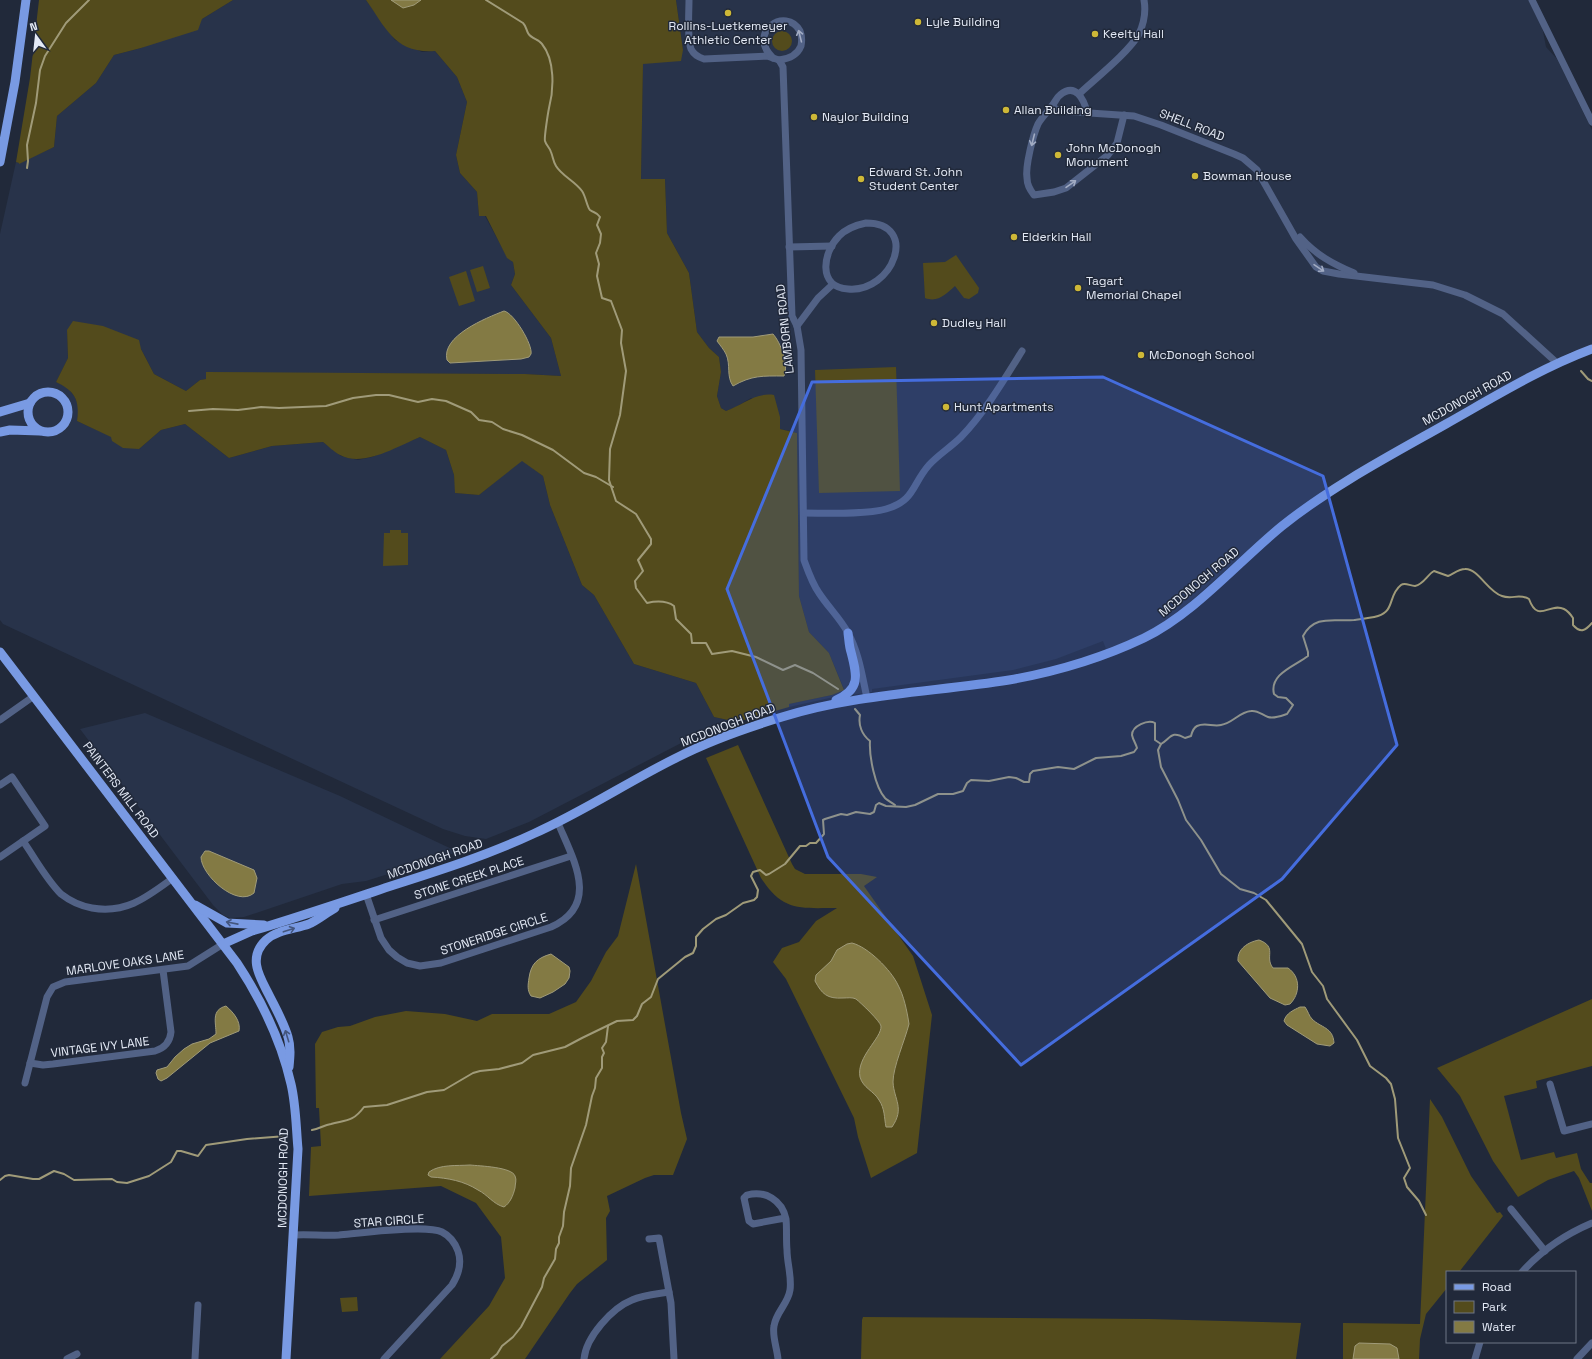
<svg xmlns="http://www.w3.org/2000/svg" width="1592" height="1359" viewBox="0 0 1592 1359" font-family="'Space Grotesk',sans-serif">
<rect width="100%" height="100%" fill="#21293a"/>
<!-- built -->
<g fill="#28334a">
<polygon points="233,0 366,0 395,40 422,52 435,51 457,77 467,102 456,155 460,173 477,192 479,216 485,216 507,257 513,262 515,274 511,285 551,338 561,376 525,374 206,373 206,379 200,380 186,391 154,374 141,349 67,330 68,358 56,382 67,387 75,397 79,408 77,421 139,449 161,430 185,424 229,458 272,446 323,442 341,456 358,460 372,457 420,437 446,450 454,475 456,493 479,495 522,460 543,476 550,505 582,585 594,595 634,664 696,683 714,717 737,722 727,723 685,741 529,822 486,839 465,836 443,829 3,624 0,620 0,234 16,162 19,163 54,147 57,116 96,83 114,55 141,48 202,19"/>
<polygon points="676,0 1529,0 1542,26 1546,47 1557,59 1592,130 1592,345 1571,352 1540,368 1264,536 1183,608 1155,628 1124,643 1106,649 1103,641 1056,659 1013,670 872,689 872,692 834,697 789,707 788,704 832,695 844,689 829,653 809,632 799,596 797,433 780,429 779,417 751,398 736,407 726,411 721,408 717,396 721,372 719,357 709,348 697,332 689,273 667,233 665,179 641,179 643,64 683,50"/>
<polygon points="145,713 340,796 458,852 366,881 342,884 244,917 230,918 223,915 213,905 80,729"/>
</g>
<!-- green -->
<g fill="#534b1c">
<polygon points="39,0 233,0 202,19 198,30 141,48 114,55 96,83 57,116 54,147 19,164 19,163 16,162 30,78"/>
<path d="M366,0H676L683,50L681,61L643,64L641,179H665L667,233L689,273L697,332L709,348L719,357L721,372L717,396L721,408L726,411C742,405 756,392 774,395L780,417V429L797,433L799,596L809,632L829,653L844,690L832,695L789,704V707L737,722L714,717L696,683L634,664L594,595L582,585L550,505L543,476L522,461L479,495L455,493L454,475L446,450L420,437C398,446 363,468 340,455C334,452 328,446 323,442L272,446L229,458L185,424L161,430L139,449L123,448L112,441L111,437L77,421C80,400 75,391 56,382L68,358L67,330L73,321L103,326L139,340L141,349L154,374L186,391L200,380L206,379V372L525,374L561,376L551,338L511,285L515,274L513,262L507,258L486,216H479L477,192L460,173L456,155L467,102L457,77L435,51C395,54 386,28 366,0Z"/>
<circle cx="782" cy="41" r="10"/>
<path d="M956,255L979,288L978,293L969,299L964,298L955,286C946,294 938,303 925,298L923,263L945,262Z"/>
<polygon points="483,266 490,288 477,292 470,270"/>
<polygon points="466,271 475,301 459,306 449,277"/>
<polygon points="896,367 900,491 819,493 815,370"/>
<polygon points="390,530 401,530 401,533 408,533 408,565 383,566 384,533 390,533"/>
<path d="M738,745L792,864L795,869L805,874H861L877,877L864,886L913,956L932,1015L917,1153L871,1178L858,1137L854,1118L786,979L773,962L782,948L799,942L816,921L837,908C800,908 783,912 761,878L706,758Z"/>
<polygon points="636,864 681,1113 687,1139 673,1175 654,1175 645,1178 607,1196 610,1211 606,1218 607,1260 577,1284 570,1293 525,1359 440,1359 489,1306 505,1278 501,1237 476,1203 441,1186 309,1196 311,1147 321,1146 319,1108 316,1108 315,1044 322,1032 338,1027 350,1026 375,1017 406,1011 445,1014 477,1021 492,1014 549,1014 576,1002 591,981 606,952 618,936"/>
<polygon points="1592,999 1592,1066 1536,1081 1537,1088 1504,1096 1521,1160 1554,1152 1556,1158 1577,1153 1581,1169 1590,1183 1592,1183 1592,1211 1579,1178 1574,1171 1548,1180 1518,1197 1493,1161 1460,1096 1437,1068"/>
<polygon points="1430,1099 1442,1117 1471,1176 1497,1213 1500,1212 1503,1216 1459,1272 1447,1272 1447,1288 1426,1314 1420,1339 1419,1359 1343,1359 1343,1323 1420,1324"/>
<polygon points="357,1297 358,1311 342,1312 340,1298"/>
<polygon points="863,1317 1149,1319 1301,1323 1296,1359 861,1359 862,1320"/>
</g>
<!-- water -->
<g fill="#837a44" stroke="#a09b79">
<polygon points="391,0 421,0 414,5 403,8"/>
<path d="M504,311C514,313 533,345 531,354L529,357L521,359L450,363L447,360C441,336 486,318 504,311Z"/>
<path d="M773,334C781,343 789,365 784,376C763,376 752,375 733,386C726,376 731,365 726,354C724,350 720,345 717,341L719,337H753Z"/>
<path d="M205,851H209L254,870L257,878L254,893C237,908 201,875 201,857Z"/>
<path d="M1259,940C1278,947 1264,957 1273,968H1288C1301,977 1300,994 1290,1004L1285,1005L1270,998L1238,961C1237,949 1248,942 1259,940Z"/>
<path d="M852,943C868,947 891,970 898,985C904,996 907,1011 909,1024C905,1040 893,1067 893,1082C894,1100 905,1108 892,1127H886C884,1117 885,1109 879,1100C874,1091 863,1088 860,1077C856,1057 882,1038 881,1026C880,1021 861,1003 856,999C852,997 848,998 843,998C827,999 822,994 815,981L816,975L831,961L837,950L847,944Z"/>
<path d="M551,954L569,967L570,971L569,978L565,984L553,992L540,998L531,996C527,990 528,985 529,978C531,964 537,958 551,954Z"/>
<path d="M226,1006C233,1012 241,1021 239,1031L210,1043L167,1078L161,1081L158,1079L156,1073L157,1070L167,1067L175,1057L184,1049L192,1044L209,1039L216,1034C216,1022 211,1010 226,1006Z"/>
<path d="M1300,1007H1305C1308,1011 1309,1016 1312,1019C1321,1028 1333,1027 1334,1043L1330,1046L1317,1044L1287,1025L1284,1021C1286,1013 1294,1010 1300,1007Z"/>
<path d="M470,1165C480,1166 512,1167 515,1176C517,1180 515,1184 515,1188C513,1196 510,1203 504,1207C493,1204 488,1195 478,1190C464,1181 448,1178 431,1177L428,1175L429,1172C440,1164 457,1166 470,1165Z"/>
<polygon points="1359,1343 1390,1344 1397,1348 1399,1359 1353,1359 1355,1346"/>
</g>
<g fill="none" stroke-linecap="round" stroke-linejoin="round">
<!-- stream -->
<g stroke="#a09b79" stroke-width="2">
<path d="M486,0L523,23C526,26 526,29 528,33C531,39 539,39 542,44C555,60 554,89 549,108C548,113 544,138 545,141C546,145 550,148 551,152C553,157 553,161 556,166C562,176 575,181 582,191C586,197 587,207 590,210C594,213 597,212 600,217L597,225L601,234L600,243L596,253L599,264L597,276L602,298L611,301L622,330L621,343L626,371L620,415L610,449L609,480L616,501L636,514L651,539V544L638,560L643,571L635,581L636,588L647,603C656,601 667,601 674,606L676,619L691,634L692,643H706L712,654L732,651L756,657L783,670L795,665L813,673L838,689"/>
<polyline points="27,168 28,161 27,145 36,103 40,70 45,56 66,23 89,0"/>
<polyline points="1581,371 1588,379 1592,381"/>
<polyline points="189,411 213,409 238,410 261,407 279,408 326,406 353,398 376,395 389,395 418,402 432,399 446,401 471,412 479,420 492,422 503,429 522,435 553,450 584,473 596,477 613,487"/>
<path d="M855,709L860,715C858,725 862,735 870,741C869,756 875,787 885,798C887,800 892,803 895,805"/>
<polyline points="1161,744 1158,750 1161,767 1178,800 1186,820 1201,840 1221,874 1240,889 1254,893 1266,900 1302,944 1312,972 1323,986 1327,999 1357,1040 1370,1066 1386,1078 1391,1084 1395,1099 1398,1138 1410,1168 1404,1178 1407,1187 1419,1201 1426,1215"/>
<path d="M312,1130C319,1129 324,1125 331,1124C346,1120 353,1122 364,1107L387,1105L427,1092L444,1090L473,1073L480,1071L499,1069L522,1063L533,1055L565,1047L582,1038L617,1021L633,1020L637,1016L642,1004L651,997L658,979L685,957L693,953L696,946V937L703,929L716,919L726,915L743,903L754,900L757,897L758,890L751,876L753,872L760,870L766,875L769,874L785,864L800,846H806L810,843H816L824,834L823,820L825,819L841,814L847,815L856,812L870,814L874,812L876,805L879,803L886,806L906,807L915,805L938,794H953L963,791L967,783L971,780L989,781L1009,777L1016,778L1024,782H1029L1030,774L1033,771L1058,767L1074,769L1096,758L1121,756L1134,752L1137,748C1136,744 1133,740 1132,735C1132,726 1148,719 1155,723V740L1161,744C1171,738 1171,730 1185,738L1191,736C1192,732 1193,728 1197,726C1205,722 1213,727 1221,725C1233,723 1239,712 1251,711C1258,710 1262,715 1268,717C1274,719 1281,716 1287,714L1293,705L1286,698L1278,697L1274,694C1269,674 1295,666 1308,656V652L1303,636C1315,614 1334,622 1354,620C1362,619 1371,618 1378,616C1395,611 1388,595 1401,585C1405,582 1410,586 1415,586C1424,584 1427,575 1434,571L1448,576C1453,574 1459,569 1465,569C1478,568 1488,592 1502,596C1512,600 1519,593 1529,599C1538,624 1549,602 1564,609C1568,611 1571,615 1573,618V625C1581,634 1586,630 1592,623"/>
<polyline points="0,1180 5,1176 9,1175 33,1179 39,1179 54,1171 64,1174 74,1180 112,1179 117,1182 127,1183 149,1176 171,1162 177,1151 181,1151 198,1156 206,1145 247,1139 286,1136"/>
<polyline points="491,1359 497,1354 502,1346 513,1337 521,1327 542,1287 544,1278 555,1259 556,1249 559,1243 559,1237 563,1226 564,1212 570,1186 571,1168 586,1125 592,1096 595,1088 596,1078 602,1068 602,1057 604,1053 602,1048 606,1042 608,1026"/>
</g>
<!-- minor -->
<g stroke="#526286" stroke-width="7">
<path d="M689,0C689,12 687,39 691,49C694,55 698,57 704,59L767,56L779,60L783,67L792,316L797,326L801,350L804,560C808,571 812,583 819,593C828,607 840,618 848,633C859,653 862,675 867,698"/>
<polyline points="1532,0 1592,122"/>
<path d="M773,58C746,32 786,6 800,31C802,36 802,41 801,46C797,56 788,59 779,60"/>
<path d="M1079,94C1095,79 1129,52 1139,34C1144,23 1146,11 1144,0"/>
<polyline points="1052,107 1060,111 1134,116 1161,125 1234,154 1243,158 1257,170 1296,239 1316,267 1323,271 1339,274 1433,285 1465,295 1503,314 1557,363"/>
<path d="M1087,112C1084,100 1076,82 1060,95C1056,98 1055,103 1051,107C1047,113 1042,117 1038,124C1033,135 1025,167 1027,178C1027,185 1030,190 1034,195L1054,192L1066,188L1108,155L1117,143L1124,115"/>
<path d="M866,223C920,223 893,293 848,289C817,287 823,252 839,236C846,229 856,225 866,223Z"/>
<path d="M1300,237C1316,255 1333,264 1354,273"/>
<polyline points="789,247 832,246"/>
<polyline points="797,326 818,298 832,285"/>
<path d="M804,513C826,513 865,515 886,509C915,501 912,484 929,465C938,455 951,447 961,437C985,412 1004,380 1022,351"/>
<polyline points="0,720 34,696"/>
<polyline points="0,785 12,777 45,826 0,857"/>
<path d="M23,841C35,858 46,879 61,894C70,901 81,906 92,908C126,914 147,897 173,878"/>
<path d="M366,894L381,938L389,950L397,957L407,963L420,966L441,963L551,927C601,905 573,859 558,823"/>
<polyline points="374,920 571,856"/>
<path d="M30,1063L43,1065L53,1064L155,1051C165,1048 170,1042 171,1032L163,970"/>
<polyline points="25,1083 47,997 53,987 65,982 188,966 223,944"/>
<polyline points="1550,1084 1564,1131 1592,1124"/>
<polyline points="1511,1209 1545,1251"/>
<path d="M294,1235C309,1234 324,1236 339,1235C360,1233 426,1224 442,1232C450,1236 455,1243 458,1251C462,1263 459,1274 452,1285L384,1359"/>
<polyline points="649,1239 659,1238 671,1303 674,1359"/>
<path d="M1522,1272C1541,1251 1566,1234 1592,1223"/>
<polyline points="67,1359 77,1354"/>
<polyline points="195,1359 198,1305"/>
<path d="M584,1359C586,1337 612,1308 632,1300C643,1295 657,1294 669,1292"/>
<path d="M778,1359C777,1348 772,1336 774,1326C776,1312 788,1304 790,1290C792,1277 787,1263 787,1250C786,1240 787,1229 786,1219C782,1200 765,1190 747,1195L744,1198L749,1221L753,1224L785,1218"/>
<polyline points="1475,1359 1480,1342"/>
<polyline points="1577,1359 1592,1343"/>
</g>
<!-- major -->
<g stroke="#799ae3" stroke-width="9">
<polyline points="0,162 15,82 26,0"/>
<circle cx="48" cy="412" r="20"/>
<polyline points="0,412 30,403"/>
<polyline points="0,432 10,430 40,431"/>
<path d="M0,652L237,963C262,1001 281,1040 291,1084C296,1105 296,1127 298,1149L286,1359"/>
<path d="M836,700C861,689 857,675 851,652C849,646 849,640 848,633"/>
<polyline points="195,905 227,923 264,925"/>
<path d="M223,944L252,931C299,917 346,901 394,885C441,870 488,855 533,834C583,812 629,781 678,757C711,740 746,728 782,717C856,694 933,692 1009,680C1055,672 1102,658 1144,638C1194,614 1239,561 1282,526C1332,486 1391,455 1446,424C1494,397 1541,368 1592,349"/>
<path d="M289,1067C290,1057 291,1047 288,1037C284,1023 276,1009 269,995C260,977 247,958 266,940C277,930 295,929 309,924C318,920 326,913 335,908"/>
</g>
</g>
<!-- one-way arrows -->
<defs><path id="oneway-shaft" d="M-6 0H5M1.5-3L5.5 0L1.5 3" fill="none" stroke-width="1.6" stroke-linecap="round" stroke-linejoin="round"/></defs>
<g stroke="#a2acc3">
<use href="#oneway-shaft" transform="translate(800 36) rotate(-104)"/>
<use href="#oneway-shaft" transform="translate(1033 140) rotate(104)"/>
<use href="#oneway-shaft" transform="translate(1071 184) rotate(-35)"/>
<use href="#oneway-shaft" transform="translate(1319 268) rotate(34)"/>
</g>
<g stroke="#44567e">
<use href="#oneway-shaft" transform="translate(232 923) rotate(-169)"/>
<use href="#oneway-shaft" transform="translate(289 930) rotate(-18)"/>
<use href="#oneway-shaft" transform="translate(287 1036) rotate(-107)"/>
</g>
<!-- marked area -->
<path fill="#456dde" fill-opacity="0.2" stroke="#456dde" stroke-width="3" stroke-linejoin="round" d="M1103,377L1323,476L1397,745L1282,879L1021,1065L828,857L727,589L812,382Z"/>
<!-- markers -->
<g fill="#ceb837" stroke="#21293a" stroke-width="1.5">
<circle cx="728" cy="13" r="4"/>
<circle cx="918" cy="22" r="4"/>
<circle cx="1095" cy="34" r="4"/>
<circle cx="1006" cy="110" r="4"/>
<circle cx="814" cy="117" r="4"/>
<circle cx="1058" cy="155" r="4"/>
<circle cx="1195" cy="176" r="4"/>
<circle cx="861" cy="179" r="4"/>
<circle cx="1014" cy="237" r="4"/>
<circle cx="1078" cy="288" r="4"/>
<circle cx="934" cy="323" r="4"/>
<circle cx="1141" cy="355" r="4"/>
<circle cx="946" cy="407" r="4"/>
</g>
<g text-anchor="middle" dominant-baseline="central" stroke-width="3" stroke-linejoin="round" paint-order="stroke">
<!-- poi labels -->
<g font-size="12" fill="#e3e9f5" stroke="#21293a" text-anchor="start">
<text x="926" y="22">Lyle Building</text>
<text x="728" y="26" text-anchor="middle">Rollins-Luetkemeyer<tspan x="728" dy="14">Athletic Center</tspan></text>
<text x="1103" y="34">Keelty Hall</text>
<text x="1014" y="110">Allan Building</text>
<text x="822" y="117">Naylor Building</text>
<text x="1066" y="148">John McDonogh<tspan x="1066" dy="14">Monument</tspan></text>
<text x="869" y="172">Edward St. John<tspan x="869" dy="14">Student Center</tspan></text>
<text x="1203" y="176">Bowman House</text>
<text x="1022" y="237">Elderkin Hall</text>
<text x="1086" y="281">Tagart<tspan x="1086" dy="14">Memorial Chapel</tspan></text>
<text x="942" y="323">Dudley Hall</text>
<text x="1149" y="355">McDonogh School</text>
<text x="954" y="407">Hunt Apartments</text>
</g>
<!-- street labels -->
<g font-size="12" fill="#e3e9f5" stroke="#21293a">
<text transform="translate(1192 125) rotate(21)">SHELL ROAD</text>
<text transform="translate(785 329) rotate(-96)">LAMBORN ROAD</text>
<text transform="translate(1467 398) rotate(-29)">MCDONOGH ROAD</text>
<text transform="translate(1199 582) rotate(-40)">MCDONOGH ROAD</text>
<text transform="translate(728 725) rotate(-21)">MCDONOGH ROAD</text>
<text transform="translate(121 790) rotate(53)">PAINTERS MILL ROAD</text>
<text transform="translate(435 859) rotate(-19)">MCDONOGH ROAD</text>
<text transform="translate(469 878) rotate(-18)">STONE CREEK PLACE</text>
<text transform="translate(494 934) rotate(-18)">STONERIDGE CIRCLE</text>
<text transform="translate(125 963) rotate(-8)">MARLOVE OAKS LANE</text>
<text transform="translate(100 1047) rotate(-7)">VINTAGE IVY LANE</text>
<text transform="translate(283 1178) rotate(-89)">MCDONOGH ROAD</text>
<text transform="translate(389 1221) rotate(-4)">STAR CIRCLE</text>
</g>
</g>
<!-- legend -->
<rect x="1446" y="1271" width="130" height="72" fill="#21293a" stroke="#6f7685"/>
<rect x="1454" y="1284" width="20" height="6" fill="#799ae3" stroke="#6f7685"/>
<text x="1482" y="1291" font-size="12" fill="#e3e9f5">Road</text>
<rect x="1454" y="1301" width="20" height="12" fill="#534b1c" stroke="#6f7685"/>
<text x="1482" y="1311" font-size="12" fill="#e3e9f5">Park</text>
<rect x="1454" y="1321" width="20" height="12" fill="#837a44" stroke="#6f7685"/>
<text x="1482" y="1331" font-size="12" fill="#e3e9f5">Water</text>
<!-- north arrow -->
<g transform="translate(36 36) rotate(345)" stroke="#21293a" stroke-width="3" paint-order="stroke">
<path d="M0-3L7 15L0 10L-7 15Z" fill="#e3e9f5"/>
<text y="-6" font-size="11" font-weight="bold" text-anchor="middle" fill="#e3e9f5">N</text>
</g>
</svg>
